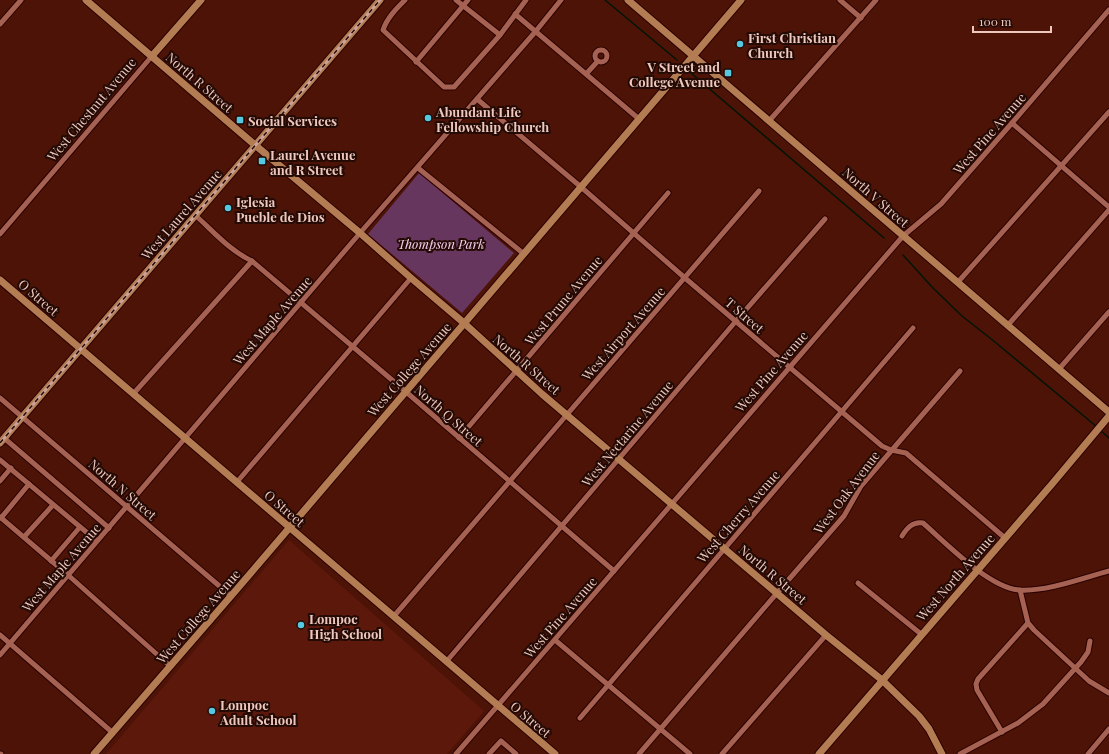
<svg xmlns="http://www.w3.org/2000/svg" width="1109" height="754" viewBox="0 0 1109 754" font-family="'Playfair Display',serif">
<rect width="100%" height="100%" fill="#4d1306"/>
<!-- built -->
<polygon fill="#5c190b" points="289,540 484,711 447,754 106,754"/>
<!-- green -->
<polygon fill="#67365e" points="419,173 514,253 462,313 368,234"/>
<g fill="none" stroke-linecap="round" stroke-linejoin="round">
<!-- stream -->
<g stroke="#001505" stroke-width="1.5">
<polyline points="605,0 677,60"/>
<polyline points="691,73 884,238"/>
<polyline points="903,255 933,288 962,316 995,342 1097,427"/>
<polyline points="1100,430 1109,438"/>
</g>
<defs>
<g id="street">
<path d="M405,0C396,9 387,18 383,30L444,87H454L500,35L526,0"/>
<polyline points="456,0 500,35"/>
<polyline points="840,0 861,18"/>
<polyline points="515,14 639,119"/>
<polyline points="0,24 21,0"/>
<circle cx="601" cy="56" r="6"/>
<polyline points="416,62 468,0"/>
<polyline points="586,74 598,61"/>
<polyline points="477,99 581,187 685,278 882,446 891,450 906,453 1005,538"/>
<polyline points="769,121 876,0"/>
<polyline points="1012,123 1109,207"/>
<polyline points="418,168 524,254"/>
<path d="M195,215C213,231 230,251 252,261L405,391L614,571"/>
<polyline points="0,234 152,56"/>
<polyline points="958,282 1109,112"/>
<polyline points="1008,325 1109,210"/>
<polyline points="1059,369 1109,312"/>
<polyline points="134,393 252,261"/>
<polyline points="0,398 231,596"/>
<polyline points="4,438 109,528"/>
<polyline points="459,438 668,193"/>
<polyline points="0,460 97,541"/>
<polyline points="0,481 11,468"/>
<polyline points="237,482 411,278"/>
<polyline points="0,517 68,575 170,666"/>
<polyline points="1,518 29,484"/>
<path d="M902,536C907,528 913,521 923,523C946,543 988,587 1019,590C1046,592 1083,578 1109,571"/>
<polyline points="24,537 53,505"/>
<polyline points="51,561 80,527"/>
<polyline points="858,583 921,634"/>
<polyline points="1020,590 1028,623 1034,630 1089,681 1109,693"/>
<polyline points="394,616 759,191"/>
<polyline points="0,635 113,733"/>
<polyline points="555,640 690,754"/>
<polyline points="0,655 360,233 536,31 561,0"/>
<polyline points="446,662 736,321 825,219"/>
<polyline points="580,718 913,328"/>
<polyline points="1002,732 977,690 976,684 978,679 1028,623"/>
<polyline points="0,754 1,754"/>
<polyline points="456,754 903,236 941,204 1012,123 1109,10"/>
<polyline points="489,754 501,741 516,754"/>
<polyline points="639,754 777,593 844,516 861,486 960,371"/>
<polyline points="722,754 826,635"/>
<polyline points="960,754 1018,723 1043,704 1081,662 1088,652 1090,641"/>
<polyline points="1088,754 1109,729"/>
</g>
<g id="secondary">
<polyline points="86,0 255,145 360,233 411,278 464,323 542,394 826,635 882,680 919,716 929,729 942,754"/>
<polyline points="628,0 1109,412"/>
<polyline points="152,56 201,0"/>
<polyline points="0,280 555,754"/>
<polyline points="0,443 380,0"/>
<polyline points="94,754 231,596 741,0"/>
<polyline points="819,754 1052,484 1109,416"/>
</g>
</defs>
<!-- street casing -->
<use href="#street" stroke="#2b0100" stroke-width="7"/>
<!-- secondary casing -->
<use href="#secondary" stroke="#2b0100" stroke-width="9"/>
<!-- street -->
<use href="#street" stroke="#a56253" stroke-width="5"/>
<!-- secondary -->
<use href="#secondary" stroke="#b37c52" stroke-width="7"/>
<defs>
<polyline id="rail" points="0,443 380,0"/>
</defs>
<!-- rail casing -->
<use href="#rail" stroke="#cba196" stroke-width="3"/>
<!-- rail -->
<use href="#rail" stroke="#230a05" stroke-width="1.5" stroke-dasharray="4.5" stroke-linecap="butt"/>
</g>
<!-- markers -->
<g fill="#56c9e1" stroke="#230a05" stroke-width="1.5">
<circle cx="740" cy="44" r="4"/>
<rect x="724" y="69" width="8" height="8" rx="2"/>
<circle cx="428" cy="118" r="4"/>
<rect x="236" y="116" width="8" height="8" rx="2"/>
<rect x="258" y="157" width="8" height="8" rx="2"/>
<circle cx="228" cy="208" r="4"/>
<circle cx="301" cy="625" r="4"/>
<circle cx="212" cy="711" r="4"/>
</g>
<g text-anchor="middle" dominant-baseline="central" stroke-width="4" stroke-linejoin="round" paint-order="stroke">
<!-- poi labels -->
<g font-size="13" font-weight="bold" fill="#eec8be" stroke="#230a05" text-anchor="start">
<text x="748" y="37">First Christian<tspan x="748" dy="15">Church</tspan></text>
<text x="720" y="66" text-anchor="end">V Street and<tspan x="720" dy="15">College Avenue</tspan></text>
<text x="436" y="111">Abundant Life<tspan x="436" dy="15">Fellowship Church</tspan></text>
<text x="248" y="120">Social Services</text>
<text x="270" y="154">Laurel Avenue<tspan x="270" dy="15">and R Street</tspan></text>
<text x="236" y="201">Iglesia<tspan x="236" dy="15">Pueble de Dios</tspan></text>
<text x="309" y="618">Lompoc<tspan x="309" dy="15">High School</tspan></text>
<text x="220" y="704">Lompoc<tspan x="220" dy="15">Adult School</tspan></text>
</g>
<!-- street labels -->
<g font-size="13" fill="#eec8be" stroke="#230a05">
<text transform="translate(200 82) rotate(41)">North R Street</text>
<text transform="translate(91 109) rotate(-50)">West Chestnut Avenue</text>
<text transform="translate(989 133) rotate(-49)">West Pine Avenue</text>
<text transform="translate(876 197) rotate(41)">North V Street</text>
<text transform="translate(181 214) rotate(-49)">West Laurel Avenue</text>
<text transform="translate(39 297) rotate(41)">O Street</text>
<text transform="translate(563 300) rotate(-50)">West Prune Avenue</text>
<text transform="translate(745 315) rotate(41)">T Street</text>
<text transform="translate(272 320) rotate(-49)">West Maple Avenue</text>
<text transform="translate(623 333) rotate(-49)">West Airport Avenue</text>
<text transform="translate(527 364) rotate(41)">North R Street</text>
<text transform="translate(409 369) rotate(-49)">West College Avenue</text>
<text transform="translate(771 371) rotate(-49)">West Pine Avenue</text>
<text transform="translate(449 415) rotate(41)">North Q Street</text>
<text transform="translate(627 433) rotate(-50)">West Nectarine Avenue</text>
<text transform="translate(123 489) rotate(41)">North N Street</text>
<text transform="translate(846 492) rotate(-53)">West Oak Avenue</text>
<text transform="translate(285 508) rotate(41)">O Street</text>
<text transform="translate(738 516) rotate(-49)">West Cherry Avenue</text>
<text transform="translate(61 567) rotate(-49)">West Maple Avenue</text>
<text transform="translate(773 574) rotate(40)">North R Street</text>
<text transform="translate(955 577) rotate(-49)">West North Avenue</text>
<text transform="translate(198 616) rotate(-49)">West College Avenue</text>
<text transform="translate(560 617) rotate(-49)">West Pine Avenue</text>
<text transform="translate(531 719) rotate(40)">O Street</text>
</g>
<!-- park labels -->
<g font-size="13" font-style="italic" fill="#f8cfef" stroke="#230a05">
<text x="441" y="243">Thompson Park</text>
</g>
</g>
<!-- scale -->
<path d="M973 26v6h78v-6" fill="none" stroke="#eec8be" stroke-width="2"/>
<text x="979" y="26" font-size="12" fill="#eec8be" stroke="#230a05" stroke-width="3" paint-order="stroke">100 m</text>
</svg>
